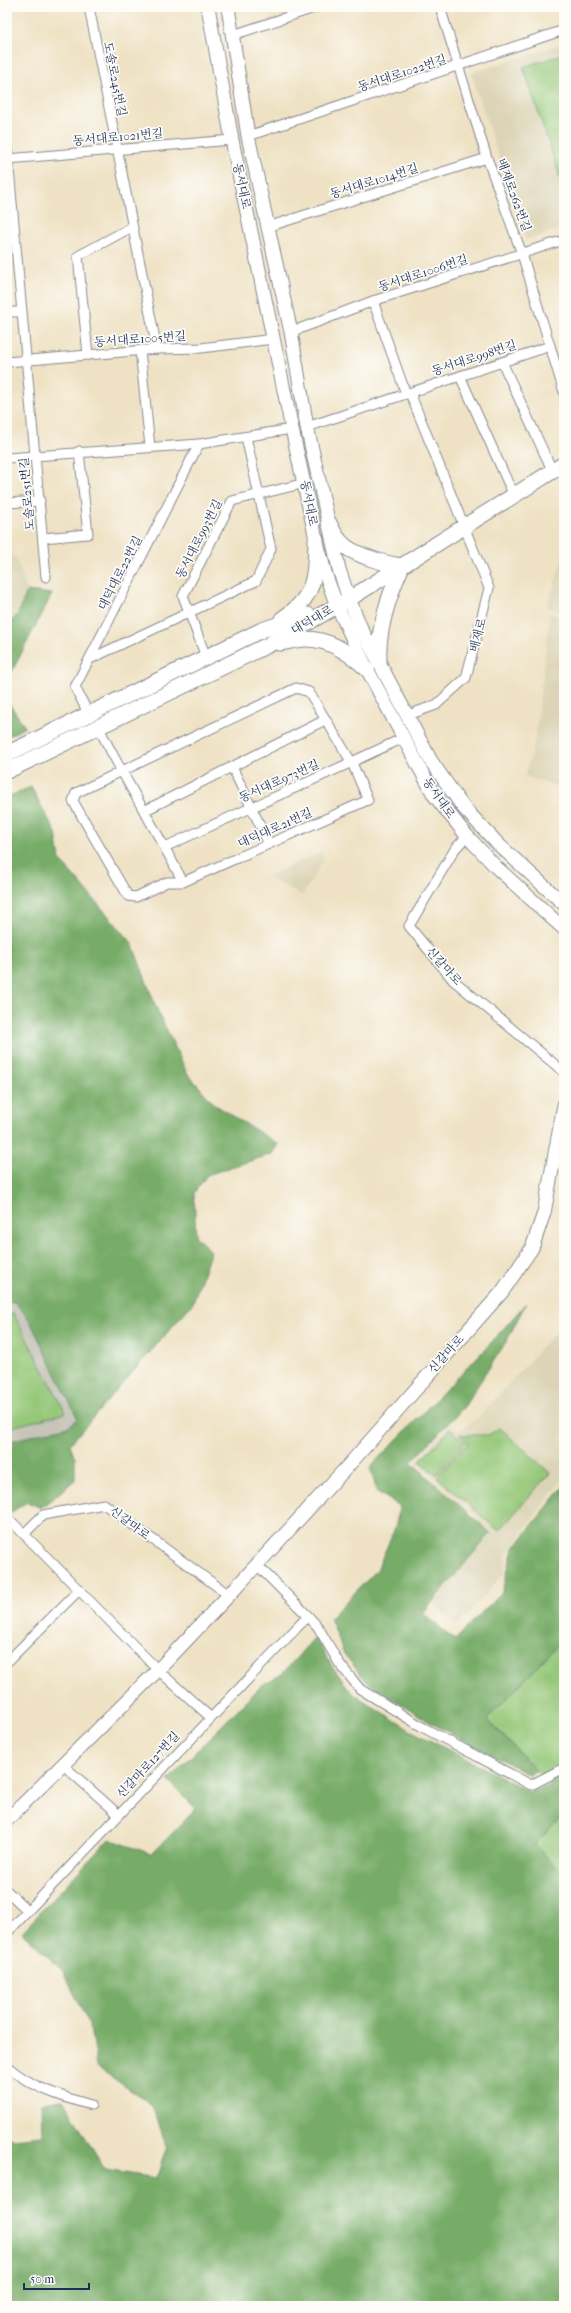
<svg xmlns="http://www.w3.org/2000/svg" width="571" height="2313" viewBox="0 0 571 2313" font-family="'IM FELL French Canon','Noto Serif KR',serif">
<rect width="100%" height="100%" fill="#fdfcf7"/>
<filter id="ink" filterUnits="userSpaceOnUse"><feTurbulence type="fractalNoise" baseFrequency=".025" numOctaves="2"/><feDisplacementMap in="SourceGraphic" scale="8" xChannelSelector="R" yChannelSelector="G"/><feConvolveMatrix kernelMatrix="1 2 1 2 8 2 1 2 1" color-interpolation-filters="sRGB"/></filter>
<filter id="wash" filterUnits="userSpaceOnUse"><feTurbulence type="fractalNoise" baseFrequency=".012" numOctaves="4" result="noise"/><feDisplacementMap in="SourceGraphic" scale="16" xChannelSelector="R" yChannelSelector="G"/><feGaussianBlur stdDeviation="0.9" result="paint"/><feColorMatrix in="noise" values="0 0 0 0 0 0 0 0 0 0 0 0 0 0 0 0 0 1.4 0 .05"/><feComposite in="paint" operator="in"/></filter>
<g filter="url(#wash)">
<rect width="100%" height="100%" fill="#efe2c4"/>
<!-- built -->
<g fill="#dcd4b6">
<polygon points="564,43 564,228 526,240 471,73"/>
<polygon points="7,552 16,558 27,591 18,614 7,627"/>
<polygon points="564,554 564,613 547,607"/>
<polygon points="550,613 564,617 564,789 525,776 535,740"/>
<polygon points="321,852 324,859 302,896 267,876"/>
<polygon points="564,1322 564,1478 508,1552 504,1574 457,1626 433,1604 493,1532 416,1462 450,1424 459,1431 479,1417"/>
</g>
<!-- industrial -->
<polygon fill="#c6c5b8" points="7,1301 15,1302 29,1319 79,1419 69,1426 7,1442"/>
<!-- green -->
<g fill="#94c778" stroke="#587b6b">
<polygon points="564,54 564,189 523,67"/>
<polygon points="13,1313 66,1413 7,1428 7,1318"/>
<polygon points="500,1428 550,1473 499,1531 437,1477 468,1443 459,1435 488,1435"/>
<polygon points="450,1429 465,1443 436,1475 420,1461"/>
<polygon points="558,1644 564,1649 564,1778 551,1785 487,1719"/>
<polygon points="564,1814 564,1874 534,1845"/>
</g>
<!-- forest -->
<g fill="#77ac68" stroke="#496e63">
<polygon points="27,591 52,594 7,681 7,627 18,614"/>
<polygon points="7,700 25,727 7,737"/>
<polygon points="31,787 56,833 60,860 132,943 156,1007 187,1073 214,1104 278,1144 272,1154 207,1175 194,1193 196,1237 211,1251 193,1303 70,1444 75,1458 75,1480 41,1508 27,1502 7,1515 7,1442 69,1426 78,1419 29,1319 15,1302 7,1301 7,797"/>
<polygon points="526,1303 507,1340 464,1407 411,1462 491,1533 423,1613 455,1640 502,1592 513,1549 564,1486 564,1649 558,1645 487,1719 536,1771 529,1774 431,1723 366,1681 344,1654 330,1618 377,1570 395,1528 400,1506 377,1492 370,1467 490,1344"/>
<polygon points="315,1637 331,1665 352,1693 410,1730 530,1792 551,1785 564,1778 564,1814 534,1845 564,1874 564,2306 7,2306 7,2136 12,2139 43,2136 42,2103 63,2100 105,2170 156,2178 167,2147 152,2105 97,2067 89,2023 62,1970 22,1932 109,1839 152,1854 196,1809 168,1780 262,1685 282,1674"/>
</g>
</g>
<g filter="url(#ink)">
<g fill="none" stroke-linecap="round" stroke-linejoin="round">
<defs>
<g id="street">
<polyline points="89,7 157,349"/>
<polyline points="440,7 487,158 522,254 564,392"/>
<polyline points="233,35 317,7"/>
<polyline points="248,136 564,30"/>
<polyline points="7,147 46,577"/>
<polyline points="7,159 232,140"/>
<polyline points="267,227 487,158"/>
<polyline points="373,301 406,394"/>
<polyline points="7,312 22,312"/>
<polyline points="291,332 373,301 564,240"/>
<polyline points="140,350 150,447"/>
<polyline points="88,355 78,256 132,227"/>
<polyline points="7,362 157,349 201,348 274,339"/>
<polyline points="502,362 553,472"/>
<polyline points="460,376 514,496"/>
<polyline points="307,427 550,346"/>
<polyline points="7,458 199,444 292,429"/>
<polyline points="7,503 40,501"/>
<polyline points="43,538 88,534 79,451"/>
<polyline points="206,657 183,596 232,501 305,483"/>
<polyline points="90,659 256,581 271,549 246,437"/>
<polygon points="296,688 309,692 352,763 368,800 183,882 167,882 136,897 128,896 73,801 76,793"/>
<polyline points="88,713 75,687 199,444"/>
<polyline points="408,715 436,705 466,678 489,588 410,393"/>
<path d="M98,726C124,779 156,829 183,882"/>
<polyline points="232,767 269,844"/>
<polyline points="144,811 325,720"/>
<polyline points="467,836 455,849 409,926 453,980 564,1072"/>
<path d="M165,847C244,810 324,776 403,738"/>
<polyline points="7,1524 13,1523 158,1670 210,1717"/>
<polyline points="24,1534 43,1515 104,1504 229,1595"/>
<polyline points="257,1565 308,1616 318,1627 339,1663 360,1689 424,1728 531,1785 564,1768"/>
<polyline points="7,1662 79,1590"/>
<polyline points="62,1764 118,1814"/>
<polyline points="7,1891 27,1910"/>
<polyline points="7,1933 308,1616"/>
<path d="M7,2066C30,2087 62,2097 91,2105"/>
</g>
<g id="secondary">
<polyline points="208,7 232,140 292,429 316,539 326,576 337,606 367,669 434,795 467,836 496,867 564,929"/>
<polyline points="228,7 248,136 291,332 307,427 339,569 349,599 361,628 431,761 463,807 499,845 564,904"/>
<polyline points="7,1820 158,1670 229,1595 347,1467 502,1292 532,1248 544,1213 564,1105"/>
</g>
<g id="primary">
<path d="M329,523C333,532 338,540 345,546C357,556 387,564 402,566"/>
<path d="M282,619C316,597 315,576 316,539"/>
<path d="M279,643C288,642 297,639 306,639C330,639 351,654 367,669"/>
<path d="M379,662C377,630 389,595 402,566"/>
<polyline points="7,754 262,630 308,615"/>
<polyline points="7,771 270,644 349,599 564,464"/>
</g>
</defs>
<!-- street casing -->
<use href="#street" stroke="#858891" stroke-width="11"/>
<!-- secondary casing -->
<use href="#secondary" stroke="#858891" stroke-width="15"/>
<!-- primary casing -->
<use href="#primary" stroke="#858891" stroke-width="17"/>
<!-- street -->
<use href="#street" stroke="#fff" stroke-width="9"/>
<!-- secondary -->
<use href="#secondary" stroke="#fff" stroke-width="13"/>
<!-- primary -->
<use href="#primary" stroke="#fff" stroke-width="15"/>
</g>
</g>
<g text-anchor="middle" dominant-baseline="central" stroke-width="3.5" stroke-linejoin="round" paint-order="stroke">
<!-- street labels -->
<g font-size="12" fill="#1b2f5e" stroke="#fdfcf7">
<text transform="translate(402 73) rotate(-18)">동서대로1022번길</text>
<text transform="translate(115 79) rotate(79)">도솔로245번길</text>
<text transform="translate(118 137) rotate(-5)">동서대로1021번길</text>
<text transform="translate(374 181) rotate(-17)">동서대로1014번길</text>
<text transform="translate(242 186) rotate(78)">동서대로</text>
<text transform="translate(514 195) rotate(70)">배재로262번길</text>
<text transform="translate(423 273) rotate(-18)">동서대로1006번길</text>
<text transform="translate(140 339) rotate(-4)">동서대로1005번길</text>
<text transform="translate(474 358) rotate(-18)">동서대로998번길</text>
<text transform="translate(27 494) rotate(-95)">도솔로251번길</text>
<text transform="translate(309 503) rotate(79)">동서대로</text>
<text transform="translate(199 539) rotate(-63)">동서대로993번길</text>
<text transform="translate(120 573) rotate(-63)">대덕대로22번길</text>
<text transform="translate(312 620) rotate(-30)">대덕대로</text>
<text transform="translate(478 635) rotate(-75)">배재로</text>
<text transform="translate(279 781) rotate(-24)">동서대로973번길</text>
<text transform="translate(439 798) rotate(55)">동서대로</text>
<text transform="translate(275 828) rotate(-24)">대덕대로21번길</text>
<text transform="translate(444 966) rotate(48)">신갈마로</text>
<text transform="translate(446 1354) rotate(-48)">신갈마로</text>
<text transform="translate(130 1523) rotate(37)">신갈마로</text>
<text transform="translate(148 1765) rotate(-47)">신갈마로127번길</text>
</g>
</g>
<!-- margin -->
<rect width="571" height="2313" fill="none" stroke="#fdfcf7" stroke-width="24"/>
<!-- scale -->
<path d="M24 2283v6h65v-6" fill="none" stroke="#1b2f5e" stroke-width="2"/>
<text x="30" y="2283" font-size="12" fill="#1b2f5e" stroke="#fdfcf7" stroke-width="3" paint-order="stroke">50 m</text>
</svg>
